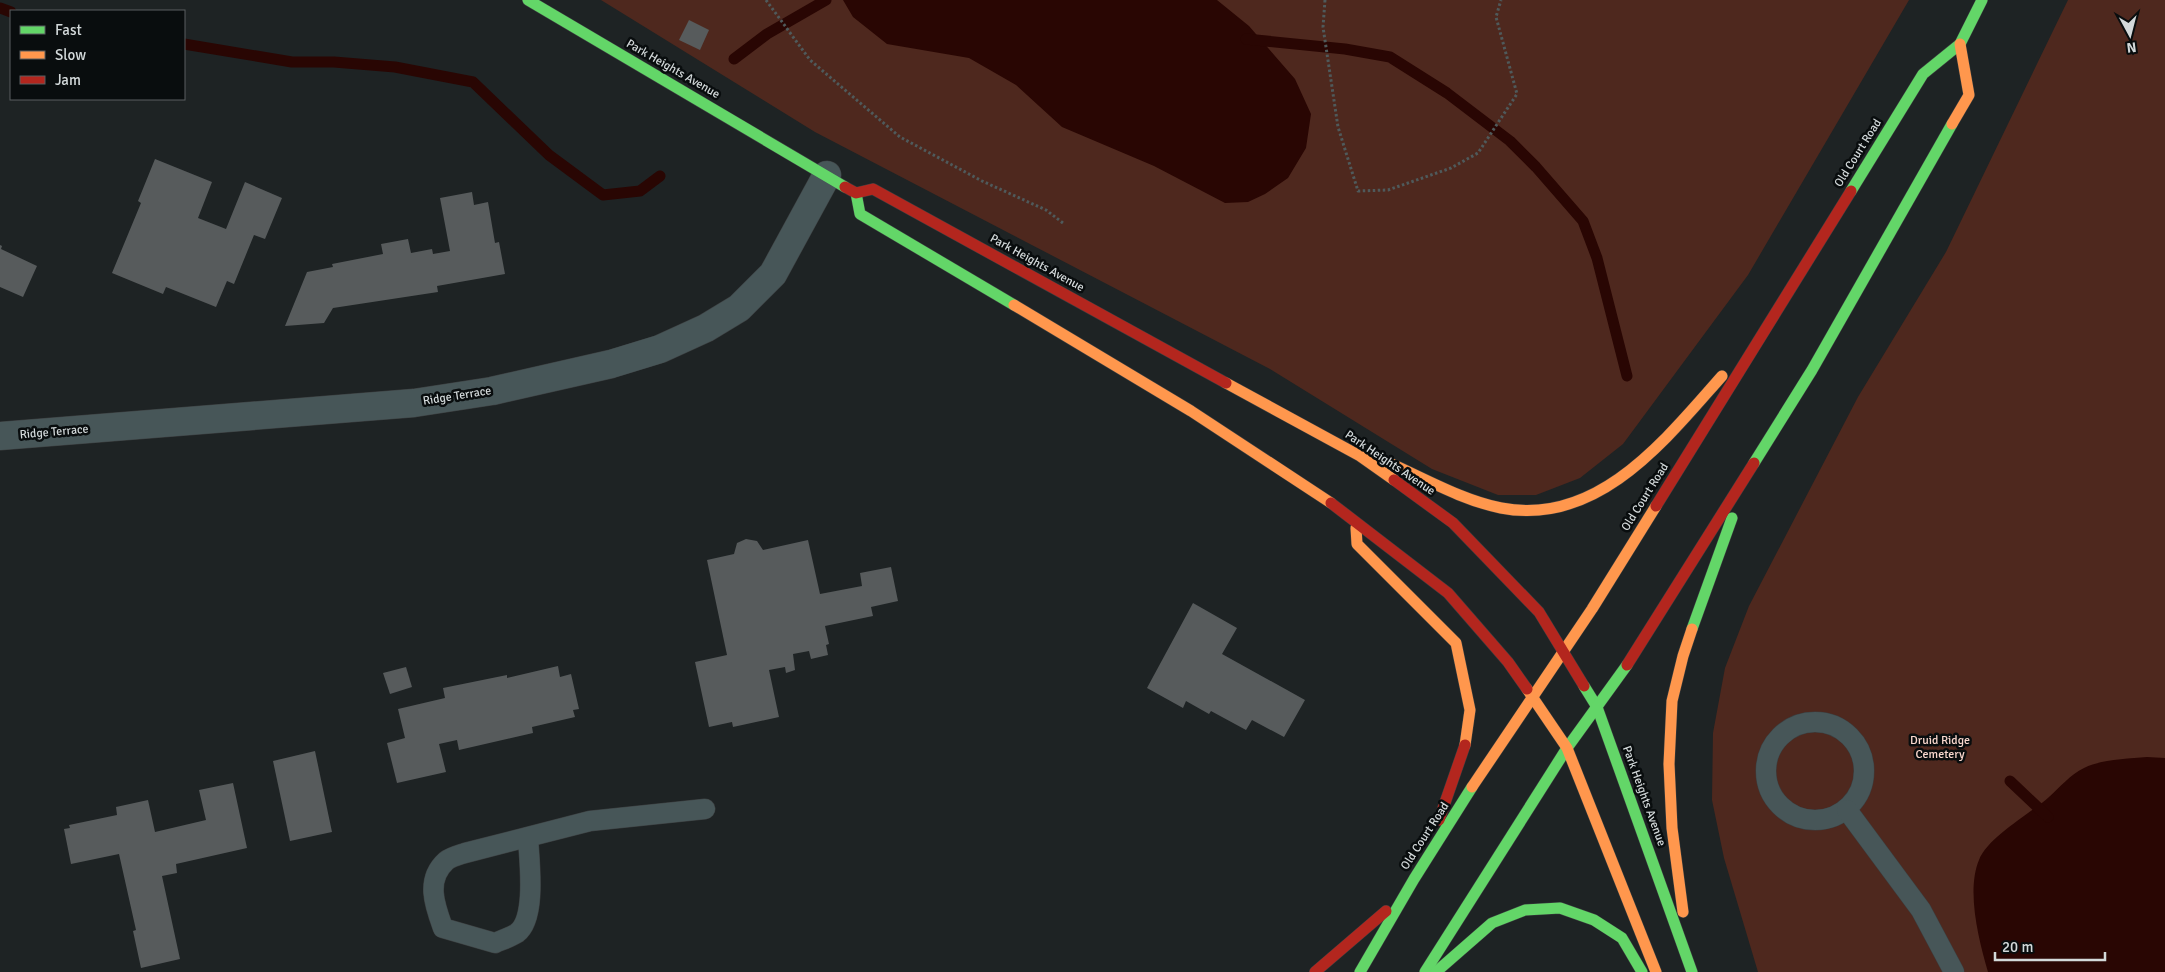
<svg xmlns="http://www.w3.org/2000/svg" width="2165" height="972" viewBox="0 0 2165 972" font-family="Signika,sans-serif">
<rect width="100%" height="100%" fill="#1e2324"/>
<!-- green -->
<g fill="#4e281e">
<polygon points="601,0 1909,0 1748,275 1623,444 1580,478 1536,495 1498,495 1432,469 1270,369 815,132"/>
<polygon points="2068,0 2165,0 2165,972 1758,972 1724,858 1712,800 1713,733 1725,668 1749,606 1858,397 1946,252"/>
</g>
<!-- water -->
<g fill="#290603">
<polygon points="843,0 1217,0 1249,26 1295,79 1311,114 1306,148 1288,178 1265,194 1248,202 1225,203 1154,166 1062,127 1016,85 969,58 887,44 853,17"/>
<path d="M2147,757L2165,758V972H1988C1979,941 1966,891 1979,860C1988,837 2030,814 2049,797C2060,787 2070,775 2084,768C2102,759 2127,759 2147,757Z"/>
</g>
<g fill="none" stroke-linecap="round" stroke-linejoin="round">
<!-- stream -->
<g stroke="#290603" stroke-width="11">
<polyline points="0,8 11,12"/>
<polyline points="1246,39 1345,49 1390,57 1447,93 1510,141 1536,167 1583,221 1597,258 1627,376"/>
<polyline points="184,44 292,62 334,62 395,67 473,82 549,155 603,195 640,191 660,176"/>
<polyline points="734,59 767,34 826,0"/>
<polyline points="2010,781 2048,817"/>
</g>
</g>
<!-- building -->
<g fill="#575b5c">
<polygon points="689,20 709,30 700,50 679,40"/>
<polygon points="155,159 212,182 198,218 226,229 245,182 282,198 265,239 254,235 234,284 227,281 216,307 166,287 163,294 112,273 141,203 138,201"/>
<polygon points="472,192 474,205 488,202 495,243 499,242 505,274 437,286 438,292 333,308 324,323 285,326 307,272 333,267 332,264 383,254 381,244 408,239 411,253 432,249 433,254 450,251 440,198"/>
<polygon points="0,245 2,246 1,249 37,266 23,297 0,287"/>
<polygon points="746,539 757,541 763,550 808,540 820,594 862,586 860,573 891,567 898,601 871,607 873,616 825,626 829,644 826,645 828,655 811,659 809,651 793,654 795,670 786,673 785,667 769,670 779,717 733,727 732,722 709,727 695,662 727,655 707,560 734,554 737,543"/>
<polygon points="1193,603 1237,628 1222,654 1305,700 1284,737 1252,720 1246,730 1211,711 1209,714 1186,701 1183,708 1147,688"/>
<polygon points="558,666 560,677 571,674 579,709 573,710 575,717 532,727 533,733 459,750 457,740 439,744 446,772 397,783 387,743 405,738 398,709 445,698 443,688 507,675 507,678"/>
<polygon points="406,667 412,687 390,694 383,673"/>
<polygon points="315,751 332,832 290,841 273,761"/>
<polygon points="233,783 247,848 176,864 177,873 162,876 180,959 141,968 133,931 136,930 119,854 71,864 64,829 70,828 69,825 117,815 116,807 148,800 155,832 206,820 199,790"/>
</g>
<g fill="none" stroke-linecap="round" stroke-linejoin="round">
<defs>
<g id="lane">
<circle cx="1815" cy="771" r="49"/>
<polyline points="1847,810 1921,910 1954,972"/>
<path d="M528,837C529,859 537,918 517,933C511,937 502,940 495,943L443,928C435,906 425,880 446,861C451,857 459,855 465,853L590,821L705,809"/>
</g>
<polyline id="street" points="0,436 414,403 492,391 611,364 660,349 706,328 739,308 773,274 827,175"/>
<g id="fast">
<polyline points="528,0 845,187"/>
<polyline points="1851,191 1923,74 1960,44 1982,0"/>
<polyline points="856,193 860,214 1014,305"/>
<polyline points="1754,463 1812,370 1952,124"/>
<polyline points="1692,629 1732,518"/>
<polyline points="1584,686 1597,707 1692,972"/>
<polyline points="1360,972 1414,879 1472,787"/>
<polyline points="1425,972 1567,748 1627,665"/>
<polyline points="1436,972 1492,923 1525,910 1560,908 1594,920 1622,938 1642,972"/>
</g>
<g id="slow">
<polyline points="1952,124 1969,95 1960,44"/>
<polyline points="1014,305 1191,411 1331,503"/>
<polyline points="1226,383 1360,456 1394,480"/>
<path d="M1385,461C1422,477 1461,500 1501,508C1598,527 1666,439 1722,376"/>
<polyline points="1356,528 1357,544 1456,643 1470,710 1465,745"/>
<polyline points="1527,689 1567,748 1656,972"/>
<polyline points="1472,787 1592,609 1656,506"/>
<polyline points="1683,912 1672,828 1669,764 1672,701 1683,656 1692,629"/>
</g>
<g id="jam">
<polyline points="845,187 856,193 873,189 1226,383"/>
<polyline points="1394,480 1453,523 1539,612 1584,686"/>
<polyline points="1331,503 1448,593 1508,662 1527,689"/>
<polyline points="1656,506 1851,191"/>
<polyline points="1627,665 1754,463"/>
<polyline points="1439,820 1465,745"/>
<polyline points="1315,972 1386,911"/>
</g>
</defs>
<!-- lane casing -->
<use href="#lane" stroke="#3c3f40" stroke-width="21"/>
<!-- street casing -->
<use href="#street" stroke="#3c3f40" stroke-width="29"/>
<!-- fast casing -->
<use href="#fast" stroke="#3c3f40" stroke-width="12"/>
<!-- slow casing -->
<use href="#slow" stroke="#3c3f40" stroke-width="12"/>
<!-- jam casing -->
<use href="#jam" stroke="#3c3f40" stroke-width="12"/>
<!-- path -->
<g stroke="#4f5a5b" stroke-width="3" stroke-dasharray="2.5 2.5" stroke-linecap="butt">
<polyline points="766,0 810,60 900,137 982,181 1046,210 1063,223"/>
<polyline points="1325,0 1323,27 1338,127 1358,191 1388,190 1451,168 1478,153 1517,94 1496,17 1501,0"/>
</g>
<!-- lane -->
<use href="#lane" stroke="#475658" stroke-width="20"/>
<!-- street -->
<use href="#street" stroke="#475658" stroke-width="28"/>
<!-- fast -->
<use href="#fast" stroke="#63d668" stroke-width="11"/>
<!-- slow -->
<use href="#slow" stroke="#ff974d" stroke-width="11"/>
<!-- jam -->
<use href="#jam" stroke="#b3261e" stroke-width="11"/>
</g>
<g text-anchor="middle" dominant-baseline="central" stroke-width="5" stroke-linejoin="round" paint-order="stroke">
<!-- street labels -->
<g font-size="12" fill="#d3d9da" stroke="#090d0e">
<text transform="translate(673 69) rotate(30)">Park Heights Avenue</text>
<text transform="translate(1858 153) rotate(-58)">Old Court Road</text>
<text transform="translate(1037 263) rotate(29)">Park Heights Avenue</text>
<text transform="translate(457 396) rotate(-9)">Ridge Terrace</text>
<text transform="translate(54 432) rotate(-5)">Ridge Terrace</text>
<text transform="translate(1390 463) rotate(34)">Park Heights Avenue</text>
<text transform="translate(1645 497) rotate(-58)">Old Court Road</text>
<text transform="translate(1644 796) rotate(70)">Park Heights Avenue</text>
<text transform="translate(1425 836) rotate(-57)">Old Court Road</text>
</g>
<!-- park labels -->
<g font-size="12" fill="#fad8ce" stroke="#090d0e">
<text x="1940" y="740">Druid Ridge<tspan x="1940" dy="14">Cemetery</tspan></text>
</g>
</g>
<!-- legend -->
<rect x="10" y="10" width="175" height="90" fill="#090d0e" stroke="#5a5f60"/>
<rect x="20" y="26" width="25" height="8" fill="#63d668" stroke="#5a5f60"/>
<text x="55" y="35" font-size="15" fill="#d3d9da">Fast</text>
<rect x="20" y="51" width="25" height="8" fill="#ff974d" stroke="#5a5f60"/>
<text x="55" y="60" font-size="15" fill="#d3d9da">Slow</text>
<rect x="20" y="76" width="25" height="8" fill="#b3261e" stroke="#5a5f60"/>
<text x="55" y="85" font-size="15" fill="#d3d9da">Jam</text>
<!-- north arrow -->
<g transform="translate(2130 35) rotate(173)" stroke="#090d0e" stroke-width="4" paint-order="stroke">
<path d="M0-4L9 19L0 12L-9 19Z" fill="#d3d9da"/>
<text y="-8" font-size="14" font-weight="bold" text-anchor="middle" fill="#d3d9da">N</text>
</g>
<!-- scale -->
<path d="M1995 952v8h110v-8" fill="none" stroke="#d3d9da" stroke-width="2.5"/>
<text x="2002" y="952" font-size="15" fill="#d3d9da" stroke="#090d0e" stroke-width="4" paint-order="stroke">20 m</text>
</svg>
